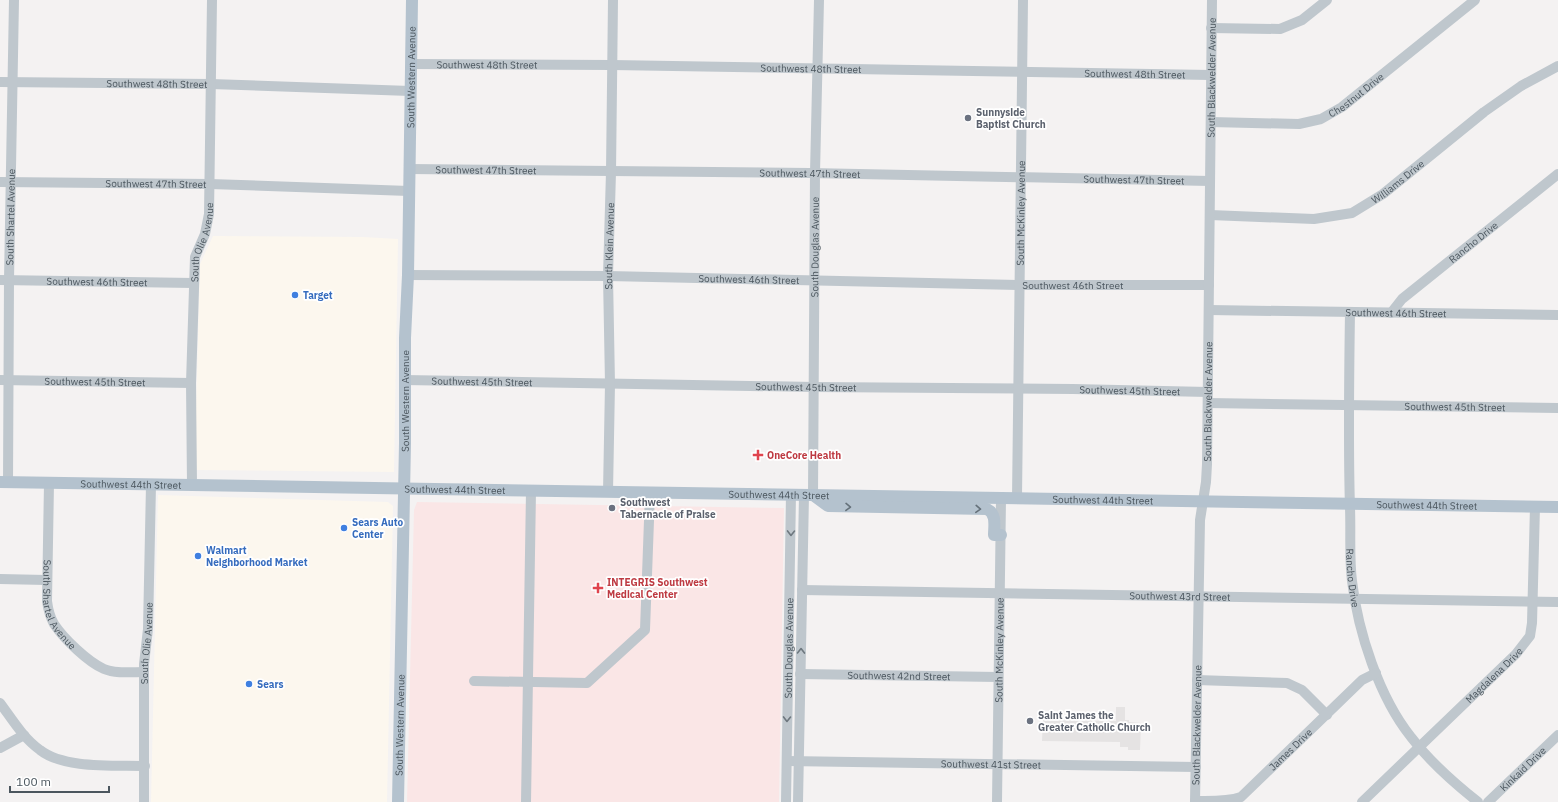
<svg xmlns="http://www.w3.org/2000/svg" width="1558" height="802" viewBox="0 0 1558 802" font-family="'IBM Plex Sans',sans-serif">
<rect width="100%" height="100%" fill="#f4f2f2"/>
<!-- commercial -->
<g fill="#fcf7ee">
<polygon points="213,236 363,237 398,239 394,472 195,470 195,448 200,264"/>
<polygon points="158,495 388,502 393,506 387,802 151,802"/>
</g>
<!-- education -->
<polygon fill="#e5e3e3" points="1116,707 1125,707 1125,720 1129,720 1129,722 1141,723 1140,750 1128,750 1128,747 1120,747 1120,742 1042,741 1043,720 1116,721"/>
<!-- medical -->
<polygon fill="#fae6e6" points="417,502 784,508 779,802 407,802 414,510"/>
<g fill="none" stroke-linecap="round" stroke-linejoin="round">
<!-- minor -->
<g stroke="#bfc7cd" stroke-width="10">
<polyline points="1211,28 1280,29 1302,20 1327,0"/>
<path id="s1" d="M411,64L612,65L1211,75"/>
<path id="s2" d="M0,82L211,84L410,91"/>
<path id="s3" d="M1211,122L1299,124L1321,119L1342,107L1475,0"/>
<path id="s4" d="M409,169L810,173L1210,181"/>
<path id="s5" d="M0,182L210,184L409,191"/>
<path id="s6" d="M1210,215L1314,219L1352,213L1383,194L1484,112L1521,86L1558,66"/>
<path id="s7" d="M408,275L608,276L1020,285H1209"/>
<path id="s8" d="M0,280L193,283"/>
<path id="s9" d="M1209,310L1558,315"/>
<path id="s10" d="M1350,312C1349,378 1348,443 1350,508C1351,533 1349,557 1352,581C1358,632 1379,697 1411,737C1430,762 1454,783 1478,802"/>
<path id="s11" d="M1391,313L1402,299L1558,174"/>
<path id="s12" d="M0,380L191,383"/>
<path id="s13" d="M404,380L814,387L1073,389L1208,392"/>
<path id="s14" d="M1208,403L1558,408"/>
<path id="s15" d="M8,482L9,280L14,0"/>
<path id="s16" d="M49,483L47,601C48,609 50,617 54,624C64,639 88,662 104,669C116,674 132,672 144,672"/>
<path id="s17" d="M192,485L191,383L195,257L205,234L209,214L212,0"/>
<path id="s18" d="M608,492L610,384L608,276L611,172L613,0"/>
<path id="s19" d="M813,495L815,173L819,0"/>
<path id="s20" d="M1017,498L1023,0"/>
<polyline points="0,579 46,580"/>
<path id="s21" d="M802,590L1558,602"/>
<path id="s22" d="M800,674L998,677"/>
<polyline points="1197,680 1287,683 1302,690 1327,715"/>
<polyline points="474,681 587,683 645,630 650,493"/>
<path d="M0,703C12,719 23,738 40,750C64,769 114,765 145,766"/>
<polyline points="0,748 24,735"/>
<path id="s23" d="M787,761L1196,767"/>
<path id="s24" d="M1195,801C1210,801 1227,802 1241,797L1362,680L1376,673"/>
<path id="s25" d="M144,802V664L148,629L151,485"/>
<polyline points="526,802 531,491"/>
<path id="s26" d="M786,802L791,494"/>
<polyline points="798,802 804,495"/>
<path id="s27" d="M997,802L1001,498"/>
<path id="s28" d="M1195,802L1200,520L1206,482L1207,464L1212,0"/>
<path id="s29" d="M1362,802L1516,654L1530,636L1532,623L1535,506"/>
<path id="s30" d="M1488,802L1558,735"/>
</g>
<!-- major -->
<g stroke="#b4c2ce" stroke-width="12">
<path id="s31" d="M0,482L1558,507"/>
<path d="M813,495L828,506L987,509C997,514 994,526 994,535H1001"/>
<path id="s32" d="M398,802L405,443V338L408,275L412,0"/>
</g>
</g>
<!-- one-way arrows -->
<defs><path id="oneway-chevron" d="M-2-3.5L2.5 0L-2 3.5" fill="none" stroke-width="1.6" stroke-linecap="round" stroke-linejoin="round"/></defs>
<g stroke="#65717a">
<use href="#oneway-chevron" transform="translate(848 507) rotate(1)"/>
<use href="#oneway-chevron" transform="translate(978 509) rotate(3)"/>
</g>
<g stroke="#6e787f">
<use href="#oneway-chevron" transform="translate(791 533) rotate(91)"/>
<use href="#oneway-chevron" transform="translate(801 651) rotate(-89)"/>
<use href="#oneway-chevron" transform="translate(787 719) rotate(91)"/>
</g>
<!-- markers -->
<g fill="#6b7280" stroke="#fff" stroke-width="1.5">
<circle cx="968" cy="118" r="4"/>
<circle cx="612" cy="508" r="4"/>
<circle cx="1030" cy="721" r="4"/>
</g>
<g fill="#3f7fe0" stroke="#fff" stroke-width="1.5">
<circle cx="295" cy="295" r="4"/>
<circle cx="344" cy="528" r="4"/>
<circle cx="198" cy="556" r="4"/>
<circle cx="249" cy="684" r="4"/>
</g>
<g fill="#e0444e" stroke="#fff" stroke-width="1.5">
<path d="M756 449h4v4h4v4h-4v4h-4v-4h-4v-4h4z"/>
<path d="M596 582h4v4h4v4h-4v4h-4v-4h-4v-4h4z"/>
</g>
<g text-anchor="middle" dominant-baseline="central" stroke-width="3.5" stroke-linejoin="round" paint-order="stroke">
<!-- street labels -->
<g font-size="10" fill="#4b565e" stroke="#fff">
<text stroke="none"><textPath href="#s1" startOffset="76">Southwest 48th Street</textPath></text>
<text stroke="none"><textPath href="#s1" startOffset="400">Southwest 48th Street</textPath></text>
<text stroke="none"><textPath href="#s1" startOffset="724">Southwest 48th Street</textPath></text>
<text stroke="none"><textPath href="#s32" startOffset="725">South Western Avenue</textPath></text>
<text stroke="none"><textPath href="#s28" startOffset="725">South Blackwelder Avenue</textPath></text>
<text stroke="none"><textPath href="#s2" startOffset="157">Southwest 48th Street</textPath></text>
<text stroke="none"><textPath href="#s3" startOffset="153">Chestnut Drive</textPath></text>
<text stroke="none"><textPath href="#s4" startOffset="77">Southwest 47th Street</textPath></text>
<text stroke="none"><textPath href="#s4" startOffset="401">Southwest 47th Street</textPath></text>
<text stroke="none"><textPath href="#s4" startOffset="725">Southwest 47th Street</textPath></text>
<text stroke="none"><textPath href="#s6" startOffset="198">Williams Drive</textPath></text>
<text stroke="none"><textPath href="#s5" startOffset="156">Southwest 47th Street</textPath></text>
<text stroke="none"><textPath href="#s20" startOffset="285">South McKinley Avenue</textPath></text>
<text stroke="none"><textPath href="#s15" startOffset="265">South Shartel Avenue</textPath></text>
<text stroke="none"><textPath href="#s11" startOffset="109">Rancho Drive</textPath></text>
<text stroke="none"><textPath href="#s17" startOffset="244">South Olie Avenue</textPath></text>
<text stroke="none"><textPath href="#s18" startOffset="246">South Klein Avenue</textPath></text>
<text stroke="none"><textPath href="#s19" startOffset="248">South Douglas Avenue</textPath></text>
<text stroke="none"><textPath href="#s7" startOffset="341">Southwest 46th Street</textPath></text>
<text stroke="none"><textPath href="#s8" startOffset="97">Southwest 46th Street</textPath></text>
<text stroke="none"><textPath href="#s7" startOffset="665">Southwest 46th Street</textPath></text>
<text stroke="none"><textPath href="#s9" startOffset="187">Southwest 46th Street</textPath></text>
<text stroke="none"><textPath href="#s12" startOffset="95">Southwest 45th Street</textPath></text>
<text stroke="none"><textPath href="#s13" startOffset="78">Southwest 45th Street</textPath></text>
<text stroke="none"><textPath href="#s13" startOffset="402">Southwest 45th Street</textPath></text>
<text stroke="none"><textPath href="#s13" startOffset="726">Southwest 45th Street</textPath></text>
<text stroke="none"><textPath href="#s32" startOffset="401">South Western Avenue</textPath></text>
<text stroke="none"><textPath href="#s28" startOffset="401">South Blackwelder Avenue</textPath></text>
<text stroke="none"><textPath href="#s14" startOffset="247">Southwest 45th Street</textPath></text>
<text stroke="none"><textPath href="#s31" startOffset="131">Southwest 44th Street</textPath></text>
<text stroke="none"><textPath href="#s31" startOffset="455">Southwest 44th Street</textPath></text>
<text stroke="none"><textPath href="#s31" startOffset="779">Southwest 44th Street</textPath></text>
<text stroke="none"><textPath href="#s31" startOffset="1103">Southwest 44th Street</textPath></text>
<text stroke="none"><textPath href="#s31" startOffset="1427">Southwest 44th Street</textPath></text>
<text stroke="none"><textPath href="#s10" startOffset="266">Rancho Drive</textPath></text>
<text stroke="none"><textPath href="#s21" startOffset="378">Southwest 43rd Street</textPath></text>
<text stroke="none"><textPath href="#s16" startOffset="125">South Shartel Avenue</textPath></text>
<text stroke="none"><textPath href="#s25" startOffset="159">South Olie Avenue</textPath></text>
<text stroke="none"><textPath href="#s26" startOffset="154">South Douglas Avenue</textPath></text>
<text stroke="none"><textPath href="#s27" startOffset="152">South McKinley Avenue</textPath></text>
<text stroke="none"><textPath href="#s29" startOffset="183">Magdalena Drive</textPath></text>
<text stroke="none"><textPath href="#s22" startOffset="99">Southwest 42nd Street</textPath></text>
<text stroke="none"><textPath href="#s32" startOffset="77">South Western Avenue</textPath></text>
<text stroke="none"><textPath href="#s28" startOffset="77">South Blackwelder Avenue</textPath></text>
<text stroke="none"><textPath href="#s24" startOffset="115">James Drive</textPath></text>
<text stroke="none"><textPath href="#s23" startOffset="204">Southwest 41st Street</textPath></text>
<text stroke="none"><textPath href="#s30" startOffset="48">Kinkaid Drive</textPath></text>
</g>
<!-- worship labels -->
<g font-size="10" font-weight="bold" fill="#5b616d" stroke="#fff" text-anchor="start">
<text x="976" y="112">Sunnyside<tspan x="976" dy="12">Baptist Church</tspan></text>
<text x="620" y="502">Southwest<tspan x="620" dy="12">Tabernacle of Praise</tspan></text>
<text x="1038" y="715">Saint James the<tspan x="1038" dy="12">Greater Catholic Church</tspan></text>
</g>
<!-- shop labels -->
<g font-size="10" font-weight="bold" fill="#366cbe" stroke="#fff" text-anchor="start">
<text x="303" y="295">Target</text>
<text x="352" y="522">Sears Auto<tspan x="352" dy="12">Center</tspan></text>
<text x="206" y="550">Walmart<tspan x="206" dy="12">Neighborhood Market</tspan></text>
<text x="257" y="684">Sears</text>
</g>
<!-- health labels -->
<g font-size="10" font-weight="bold" fill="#be3a42" stroke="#fff" text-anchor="start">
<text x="767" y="455">OneCore Health</text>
<text x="607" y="582">INTEGRIS Southwest<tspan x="607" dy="12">Medical Center</tspan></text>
</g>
</g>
<!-- scale -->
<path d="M10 786v6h99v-6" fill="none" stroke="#4b565e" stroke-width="2"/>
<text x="16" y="786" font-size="12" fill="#4b565e" stroke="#ffffff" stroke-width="3" paint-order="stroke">100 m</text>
</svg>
